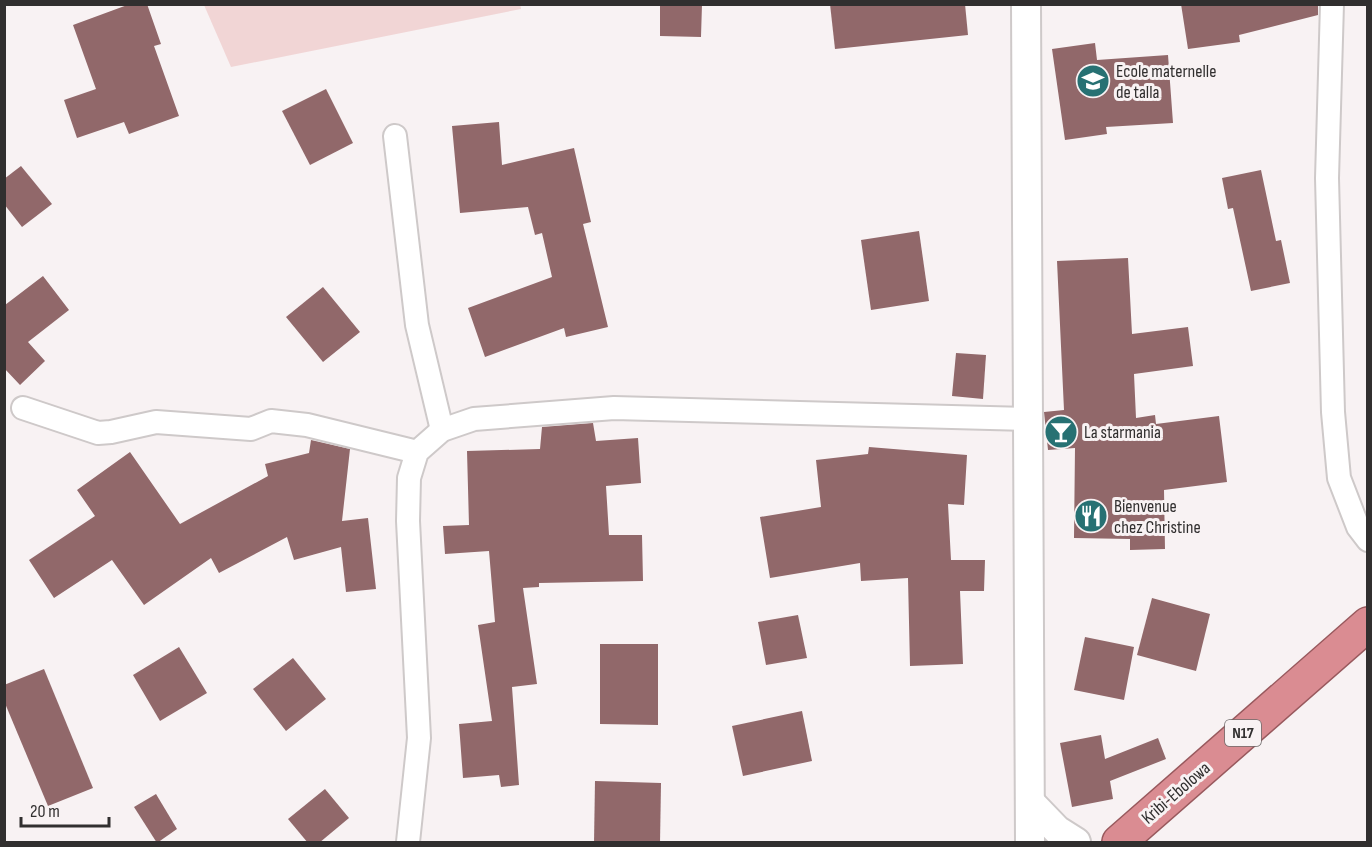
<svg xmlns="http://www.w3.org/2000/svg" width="1372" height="847" viewBox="0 0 1372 847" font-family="'Sofia Sans Condensed',sans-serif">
<rect width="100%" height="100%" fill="#f8f2f3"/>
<!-- green -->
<polygon fill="#f1d5d5" points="520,4 521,9 231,67 204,5"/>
<!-- building -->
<g fill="#91686a">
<polygon points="130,4 147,4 161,44 154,46 179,116 129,134 124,122 77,138 64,100 96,89 73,25"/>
<polygon points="660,4 702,4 701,37 660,36"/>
<polygon points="830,4 965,4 968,35 835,49"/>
<polygon points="1181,4 1318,4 1318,15 1239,35 1240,42 1188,49"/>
<polygon points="1095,43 1097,60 1168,55 1173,123 1106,127 1107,134 1065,140 1052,49"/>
<polygon points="326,89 353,143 310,165 282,111"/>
<polygon points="499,122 502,165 574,148 591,222 583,224 608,327 566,337 564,328 485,357 468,308 552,277 542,233 535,235 528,207 460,213 452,126"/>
<polygon points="21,166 52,204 22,227 4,204 4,179"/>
<polygon points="1261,170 1276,241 1281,240 1290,283 1251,291 1233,208 1228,209 1222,178"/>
<polygon points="919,231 929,301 871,310 861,240"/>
<polygon points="1128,258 1132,334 1188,327 1193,366 1134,374 1136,418 1155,415 1156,424 1219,416 1227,482 1164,490 1165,549 1130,550 1130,539 1074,538 1075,448 1048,450 1044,412 1064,410 1057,261"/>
<polygon points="43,276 69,310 28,342 45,361 20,385 4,368 5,305"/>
<polygon points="323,287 360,332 323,362 286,317"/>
<polygon points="956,353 986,355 983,399 952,396"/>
<polygon points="593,423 596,441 638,438 641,483 606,486 609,535 642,535 643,581 539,583 539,587 523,588 537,684 512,687 519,785 501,787 499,775 463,778 459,724 492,721 478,625 495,622 489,551 445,554 443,526 469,525 467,451 540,449 542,427"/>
<polygon points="311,440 350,449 342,521 368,518 376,589 346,592 341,547 294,560 287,537 219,573 211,558 144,605 112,560 54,598 29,560 95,516 77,490 130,452 180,524 268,476 265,464 309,453"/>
<polygon points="869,447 967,455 964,505 948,504 951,560 985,560 984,591 960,591 963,664 910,666 908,578 861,581 860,563 770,578 760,517 821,507 816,460 868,454"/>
<polygon points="1152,598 1210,614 1196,671 1137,655"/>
<polygon points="798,615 807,658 766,665 758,622"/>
<polygon points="1085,637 1134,647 1124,700 1074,690"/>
<polygon points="600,644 658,644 658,725 600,724"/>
<polygon points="179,647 207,693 160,721 133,675"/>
<polygon points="293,658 326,699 286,731 253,689"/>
<polygon points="44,669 93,788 48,806 4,701 4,685"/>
<polygon points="802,711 812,761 743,776 732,726"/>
<polygon points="1101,735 1105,759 1158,738 1166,759 1110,781 1113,799 1072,807 1060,743"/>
<polygon points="595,781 661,783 660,843 594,843"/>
<polygon points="325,789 349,818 319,843 308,843 288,819"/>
<polygon points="156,794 177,829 157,843 134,807"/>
</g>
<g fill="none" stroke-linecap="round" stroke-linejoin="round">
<defs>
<g id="minor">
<polyline points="1332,4 1327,178 1333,412 1339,478 1358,527 1368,540"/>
<polyline points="395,136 417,325 442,430"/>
<polyline points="23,408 98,433 111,432 156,422 251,429 271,421 307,425 417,452"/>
<polyline points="408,842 419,738 408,521 409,478 417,452 442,430 474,419 614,408 1028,419"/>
</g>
<g id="tertiary">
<polyline points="1026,4 1030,842"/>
<polyline points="1030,802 1057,830 1076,842"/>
</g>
<polyline id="trunk" points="1119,842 1368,624"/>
</defs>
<!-- minor casing -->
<use href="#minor" stroke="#cec9c9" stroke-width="26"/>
<!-- tertiary casing -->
<use href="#tertiary" stroke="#cec9c9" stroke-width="32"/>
<!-- trunk casing -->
<use href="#trunk" stroke="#98595d" stroke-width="36"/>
<!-- minor -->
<use href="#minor" stroke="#fff" stroke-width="22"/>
<!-- tertiary -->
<use href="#tertiary" stroke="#fff" stroke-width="28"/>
<!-- trunk -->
<use href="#trunk" stroke="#da8c92" stroke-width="33"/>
</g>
<!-- icons -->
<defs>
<symbol id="school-disc" viewBox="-11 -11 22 22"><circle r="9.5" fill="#277173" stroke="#f8f2f3"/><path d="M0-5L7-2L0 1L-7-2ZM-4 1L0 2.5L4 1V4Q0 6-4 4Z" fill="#fff"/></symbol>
<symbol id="bar-disc" viewBox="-11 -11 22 22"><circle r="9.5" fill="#277173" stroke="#f8f2f3"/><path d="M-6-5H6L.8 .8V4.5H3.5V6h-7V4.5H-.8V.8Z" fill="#fff"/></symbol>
<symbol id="restaurant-disc" viewBox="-11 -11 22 22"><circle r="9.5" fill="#277173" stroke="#f8f2f3"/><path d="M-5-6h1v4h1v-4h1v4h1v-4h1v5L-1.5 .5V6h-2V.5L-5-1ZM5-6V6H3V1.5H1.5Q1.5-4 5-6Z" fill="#fff"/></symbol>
</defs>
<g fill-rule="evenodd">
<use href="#school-disc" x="1074" y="62" width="38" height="38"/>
<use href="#bar-disc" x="1042" y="413" width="38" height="38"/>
<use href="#restaurant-disc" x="1072" y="497" width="38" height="38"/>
</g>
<g text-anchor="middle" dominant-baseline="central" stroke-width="6" stroke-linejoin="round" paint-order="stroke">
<!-- shield labels -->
<rect fill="#f8f2f3" stroke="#6d6a6a" stroke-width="1.5" x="1225" y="720" width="36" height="26" rx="4.5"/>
<g font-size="16" font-weight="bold" fill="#312f2f">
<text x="1243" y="733">N17</text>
</g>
<!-- poi labels -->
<g font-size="18" fill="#312f2f" stroke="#f8f2f3" text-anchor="start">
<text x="1116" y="71">Ecole maternelle<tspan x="1116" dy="21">de talla</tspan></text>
<text x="1084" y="432">La starmania</text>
<text x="1114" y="506">Bienvenue<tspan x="1114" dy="21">chez Christine</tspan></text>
</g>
<!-- street labels -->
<g font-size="18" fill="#312f2f" stroke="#f8f2f3">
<text transform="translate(1176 793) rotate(-41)">Kribi-Ebolowa</text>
</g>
</g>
<!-- border -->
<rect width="1372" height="847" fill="none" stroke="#312f2f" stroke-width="12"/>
<!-- scale -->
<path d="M21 817v9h88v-9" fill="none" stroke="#312f2f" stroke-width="3"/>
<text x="30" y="817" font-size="18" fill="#312f2f" stroke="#f8f2f3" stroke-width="4.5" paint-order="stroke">20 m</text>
</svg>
